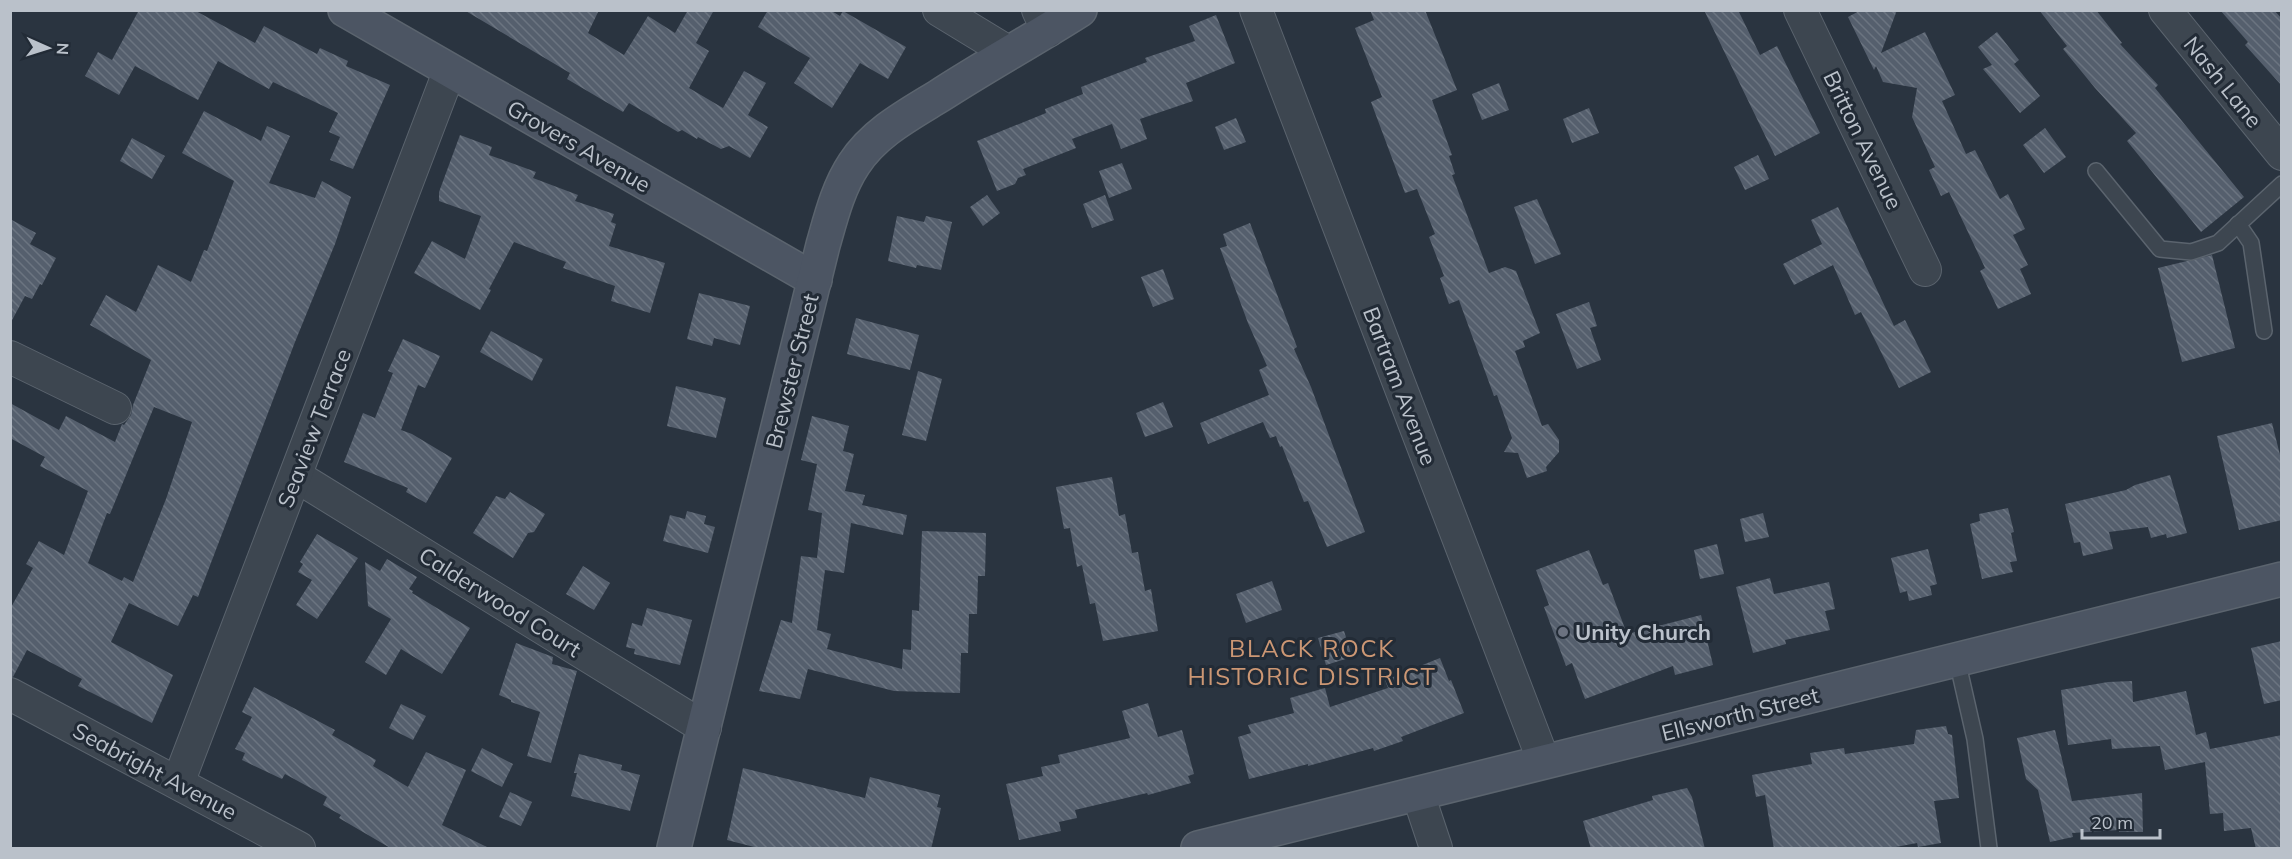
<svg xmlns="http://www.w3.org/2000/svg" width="2292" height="859" viewBox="0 0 2292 859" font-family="Mulish,sans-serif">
<defs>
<pattern id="building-back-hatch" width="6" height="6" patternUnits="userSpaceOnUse" patternTransform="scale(1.5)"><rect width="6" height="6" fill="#555f6d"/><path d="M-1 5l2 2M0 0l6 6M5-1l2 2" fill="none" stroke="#6b7480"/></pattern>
</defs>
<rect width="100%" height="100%" fill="#2a3440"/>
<!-- building -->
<g fill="url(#building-back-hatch)" fill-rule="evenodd">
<polygon points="139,10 194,10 255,43 264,26 317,54 320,48 348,61 346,66 390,85 353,169 330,160 340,137 329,132 338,113 273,82 269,89 218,61 198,100 135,66 119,95 85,76 98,52 112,60"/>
<polygon points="464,10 599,10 588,33 624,55 648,16 675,33 688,10 714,10 696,43 709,51 689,88 723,108 744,71 766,83 748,115 768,127 750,158 729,146 721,149 698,137 697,139 682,130 678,132 629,103 623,112 567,79 570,73"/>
<polygon points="768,10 830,10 840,16 843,11 906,47 888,79 860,63 832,108 794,83 810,58 758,27"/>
<polygon points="1370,10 1425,10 1457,90 1432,100 1452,155 1449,156 1455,174 1452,175 1489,273 1505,267 1516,271 1540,333 1523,341 1525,347 1515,351 1542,426 1548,424 1559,440 1559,452 1546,467 1547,471 1527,478 1518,453 1504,452 1512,438 1497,395 1494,396 1460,303 1459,300 1449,304 1440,278 1444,276 1429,237 1435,234 1417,189 1405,193 1371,102 1382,97 1355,28 1374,20"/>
<polygon points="1704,10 1738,10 1760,55 1777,46 1820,133 1775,156"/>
<polygon points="1861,10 1897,10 1881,53 1925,32 1955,95 1942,101 1966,154 1975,150 2000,199 2008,194 2025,229 2013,235 2028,265 2020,269 2031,294 1998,309 1980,271 1985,268 1949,192 1941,196 1929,170 1935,167 1912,117 1917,88 1883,82 1876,66 1874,70 1848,17"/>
<polygon points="2039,10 2096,10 2122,43 2120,44 2158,85 2155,88 2244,197 2201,232 2127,141 2136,133 2095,88 2063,49 2067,46"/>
<polygon points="2220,10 2274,10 2282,19 2282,86 2245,45 2248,42"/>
<polygon points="1216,15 1235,63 1186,83 1193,101 1140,119 1147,139 1121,149 1112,124 1072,139 1076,148 1023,169 1026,175 1018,178 1015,184 997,191 977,141 1046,113 1045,109 1083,94 1081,87 1147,62 1145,58 1195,41 1189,26"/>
<polygon points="1997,32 2019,60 2014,64 2040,96 2020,113 1983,69 1992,65 1978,47"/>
<polygon points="1499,83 1509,110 1482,120 1472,94"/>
<polygon points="1589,108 1599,133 1572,143 1563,119"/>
<path d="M204,111L261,141L267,126L290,136L269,183L315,198L322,181L351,197L335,244L295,342L198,597L193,595L178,626L129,603L111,642L173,675L152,723L78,686L82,679L27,650L13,677L10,676V609L33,568L26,564L39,541L64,555L88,491L40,466L45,457L10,438V403L59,430L66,416L115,442L122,424L124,425L131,415L133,405L151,360L90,325L106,295L136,312L158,265L191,282L204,250L207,251L234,181L182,153ZM154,407L192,422L166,499L133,582L124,577L122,581L88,563L107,513L110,514Z"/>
<polygon points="1236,118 1246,142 1224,150 1215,127"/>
<polygon points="2045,128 2066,157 2044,173 2023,145"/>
<polygon points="460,135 492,147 489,155 536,172 533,178 578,195 575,201 614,214 611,222 616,224 609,246 665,263 650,313 611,301 615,286 563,268 566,262 514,242 489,289 491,290 480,310 414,273 432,241 465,259 481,216 439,201 439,192"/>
<polygon points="132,138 165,156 152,179 120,161"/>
<polygon points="1758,155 1769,179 1745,190 1734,167"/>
<polygon points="1122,163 1132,189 1109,198 1099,171"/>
<polygon points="987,195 1000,213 983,226 970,207"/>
<polygon points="1105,195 1114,220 1092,228 1083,204"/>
<polygon points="1537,199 1561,254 1535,264 1514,207"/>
<polygon points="1838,207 1894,326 1905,320 1931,372 1899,388 1861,312 1855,315 1833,265 1794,285 1783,264 1822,244 1811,220"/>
<polygon points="897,216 924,222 926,216 952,222 941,270 917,265 916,268 888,261"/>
<polygon points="10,219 36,233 30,244 56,258 42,285 40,284 32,299 25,296 10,324"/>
<polygon points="1250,223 1297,347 1294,349 1311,387 1365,532 1327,547 1308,501 1304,502 1282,446 1280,447 1276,436 1270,438 1263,422 1208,444 1200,423 1269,395 1259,370 1267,366 1248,323 1220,248 1227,246 1223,234"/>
<polygon points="2212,255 2235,348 2182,362 2158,268"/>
<polygon points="1163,269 1174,299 1153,307 1141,277"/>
<polygon points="699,293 750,306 740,345 714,338 712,346 687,339"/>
<polygon points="1589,302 1597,326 1590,328 1601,360 1577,369 1556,314"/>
<polygon points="856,318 919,335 910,370 847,354"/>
<polygon points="491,331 543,359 532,381 480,352"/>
<polygon points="403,339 440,356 425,388 418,385 401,430 412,434 452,458 426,503 406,492 408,488 344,462 363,413 375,418 393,373 388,371"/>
<polygon points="918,371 942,379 926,441 902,435"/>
<polygon points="676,386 726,398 716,438 667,426"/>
<polygon points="1163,402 1173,427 1145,437 1136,413"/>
<polygon points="812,416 849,426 843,451 854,454 845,491 865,495 862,505 907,515 903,535 851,523 844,573 825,570 817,630 831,634 827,649 902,669 903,649 911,650 912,610 919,611 922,531 986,533 985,576 978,576 977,614 969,614 968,653 961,653 960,693 894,691 808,669 800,699 759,691 781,620 792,623 801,556 817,558 822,513 808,510 817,464 801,460"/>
<polygon points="2272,423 2282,463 2282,520 2239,530 2217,436"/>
<polygon points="2170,475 2187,533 2167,538 2166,534 2151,538 2148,527 2109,532 2113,549 2083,556 2080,542 2074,543 2065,504 2126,490 2135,485"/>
<polygon points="1112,477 1119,516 1125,514 1132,553 1138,552 1145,591 1151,589 1158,631 1103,641 1095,603 1090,604 1082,565 1077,567 1070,528 1064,529 1056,487"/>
<polygon points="510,492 545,514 534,532 528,533 513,558 473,533 496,496 505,499"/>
<polygon points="2008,508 2014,532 2011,533 2017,561 2010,562 2013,572 1982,579 1970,524 1980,521 1979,514"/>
<polygon points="687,511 706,516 704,524 715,527 708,553 663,541 670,515 685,519"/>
<polygon points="1763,513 1769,537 1745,542 1740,519"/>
<polygon points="317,534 358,558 317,619 296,605 312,580 298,572 303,564 300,562"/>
<polygon points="1717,544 1724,574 1700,579 1694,550"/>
<polygon points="1928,549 1937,584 1930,586 1932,595 1909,601 1907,591 1900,593 1891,558"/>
<polygon points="1589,550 1603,585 1608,583 1627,634 1701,615 1713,665 1675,675 1673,666 1585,699 1572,663 1566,666 1544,607 1549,605 1536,570"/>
<polygon points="387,559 417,577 409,589 413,591 412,593 470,628 442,674 401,649 386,675 365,662 391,619 368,606 365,562 380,571"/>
<polygon points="583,566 610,583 594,610 566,594"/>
<polygon points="1770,578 1774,594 1829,582 1835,609 1825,611 1830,630 1785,640 1786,644 1753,653 1736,587"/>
<polygon points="1272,581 1282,610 1246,623 1236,594"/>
<polygon points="647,608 692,620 680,665 634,654 635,649 626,647 632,623 642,626"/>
<polygon points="1344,631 1352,657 1326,665 1318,638"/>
<polygon points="2282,641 2282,700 2264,704 2251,648"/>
<polygon points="516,643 553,657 552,664 577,671 551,763 527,756 540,712 511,702 511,700 499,695"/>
<polygon points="1440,658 1449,681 1451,680 1464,713 1401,737 1403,741 1374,751 1373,748 1308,766 1308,764 1249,779 1238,737 1251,733 1248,725 1294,713 1290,698 1325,688 1330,707 1388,688 1385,680"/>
<polygon points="2132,681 2133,702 2186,691 2196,735 2206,732 2210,749 2282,735 2282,849 2256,849 2251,828 2224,831 2223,813 2210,814 2205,762 2165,770 2160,746 2112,749 2111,739 2068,745 2061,690 2108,682"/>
<polygon points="254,687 335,730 332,735 376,760 373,766 408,787 426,752 466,770 442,825 491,849 392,849 339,818 341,815 323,805 327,797 285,774 282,779 242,760 245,753 235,749 252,717 242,712"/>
<polygon points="1148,703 1158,737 1182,730 1194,774 1188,776 1191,783 1148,795 1147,793 1075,810 1077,818 1059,822 1061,831 1019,840 1006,784 1043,776 1041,767 1060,763 1058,755 1130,738 1122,711"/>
<polygon points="401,704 426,716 413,740 389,728"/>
<polygon points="1946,726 1948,734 1952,735 1959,798 1934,801 1941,843 1918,847 1917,843 1885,849 1774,849 1765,795 1756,797 1752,775 1812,764 1810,753 1844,748 1845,754 1914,744 1916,730"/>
<polygon points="2055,730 2072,801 2142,793 2143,832 2119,832 2119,830 2072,833 2073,837 2050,842 2038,790 2026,779 2017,738"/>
<polygon points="482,748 513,764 502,787 471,771"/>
<polygon points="579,754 622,765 621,770 640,775 630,811 571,796 577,773 574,773"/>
<polygon points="743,768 865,798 870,777 940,795 937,807 941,808 931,849 762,849 727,840"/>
<polygon points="1687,788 1692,797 1705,849 1591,849 1583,821 1653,800 1652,796"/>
<polygon points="510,792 532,802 521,826 499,817"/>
</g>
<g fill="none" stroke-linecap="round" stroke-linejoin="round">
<defs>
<g id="lane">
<polyline points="2096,171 2160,249 2191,252 2218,243 2282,184"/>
<polyline points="2238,224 2251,243 2264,331"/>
<polyline points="1957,660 1975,739 1989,848"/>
</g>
<g id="street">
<polyline points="939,10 1008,52"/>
<polyline points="1038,10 1048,31"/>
<polyline points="1256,10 1544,762"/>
<polyline points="1800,10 1925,270"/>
<polyline points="2165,10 2282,154"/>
<polyline points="10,357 115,408"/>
<polyline points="296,476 705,728"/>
<polyline points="10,694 299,848"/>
<polyline points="178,783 449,72"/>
<polyline points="1418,794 1436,848"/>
</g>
<g id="secondary">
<polyline points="345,10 815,280"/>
<path d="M674,848L823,245C831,217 838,188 854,164C874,133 908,115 939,96C985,66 1033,40 1080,10"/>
<polyline points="1198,848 2282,579"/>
</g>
</defs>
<!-- lane casing -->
<use href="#lane" stroke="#5b646e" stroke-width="18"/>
<!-- street casing -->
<use href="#street" stroke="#5b646e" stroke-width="34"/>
<!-- secondary casing -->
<use href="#secondary" stroke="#5b646e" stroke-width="36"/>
<!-- lane -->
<use href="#lane" stroke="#3d4650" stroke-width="15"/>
<!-- street -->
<use href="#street" stroke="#3d4650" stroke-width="32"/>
<!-- secondary -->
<use href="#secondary" stroke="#4c5563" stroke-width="33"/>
</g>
<!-- markers -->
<circle fill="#6b7280" stroke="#222b36" stroke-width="2" cx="1563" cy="632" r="6"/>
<g text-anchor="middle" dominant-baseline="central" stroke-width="6" stroke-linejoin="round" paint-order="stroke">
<!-- street labels -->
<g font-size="22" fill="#bac1ca" stroke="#222b36">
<text transform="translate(2223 82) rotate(51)">Nash Lane</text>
<text transform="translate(1863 140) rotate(64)">Britton Avenue</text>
<text transform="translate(579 146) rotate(30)">Grovers Avenue</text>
<text transform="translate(792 371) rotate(-76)">Brewster Street</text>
<text transform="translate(1400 386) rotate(69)">Bartram Avenue</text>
<text transform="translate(314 428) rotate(-69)">Seaview Terrace</text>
<text transform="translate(500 602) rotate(32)">Calderwood Court</text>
<text transform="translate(1740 714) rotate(-14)">Ellsworth Street</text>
<text transform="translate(155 771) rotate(28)">Seabright Avenue</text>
</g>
<!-- poi labels -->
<g font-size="22" font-weight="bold" fill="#bac1ca" stroke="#222b36" text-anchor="start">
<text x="1575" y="632">Unity Church</text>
</g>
<!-- neighbourhood labels -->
<g font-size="24" letter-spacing="1.5" fill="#cc9774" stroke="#222b36">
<text x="1312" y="648">BLACK ROCK<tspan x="1312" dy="28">HISTORIC DISTRICT</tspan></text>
</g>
</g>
<!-- border -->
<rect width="2292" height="859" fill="none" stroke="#bac1ca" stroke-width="24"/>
<!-- north arrow -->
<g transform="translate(48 48) rotate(93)" stroke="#222b36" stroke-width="4.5" paint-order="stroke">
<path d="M0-4.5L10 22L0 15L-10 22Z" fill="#bac1ca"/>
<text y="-9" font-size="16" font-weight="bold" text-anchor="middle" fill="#bac1ca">N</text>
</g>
<!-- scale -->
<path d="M2082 829v9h78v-9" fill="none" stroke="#bac1ca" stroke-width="3"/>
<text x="2091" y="829" font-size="18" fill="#bac1ca" stroke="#222b36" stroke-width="4.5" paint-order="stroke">20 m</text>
</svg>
